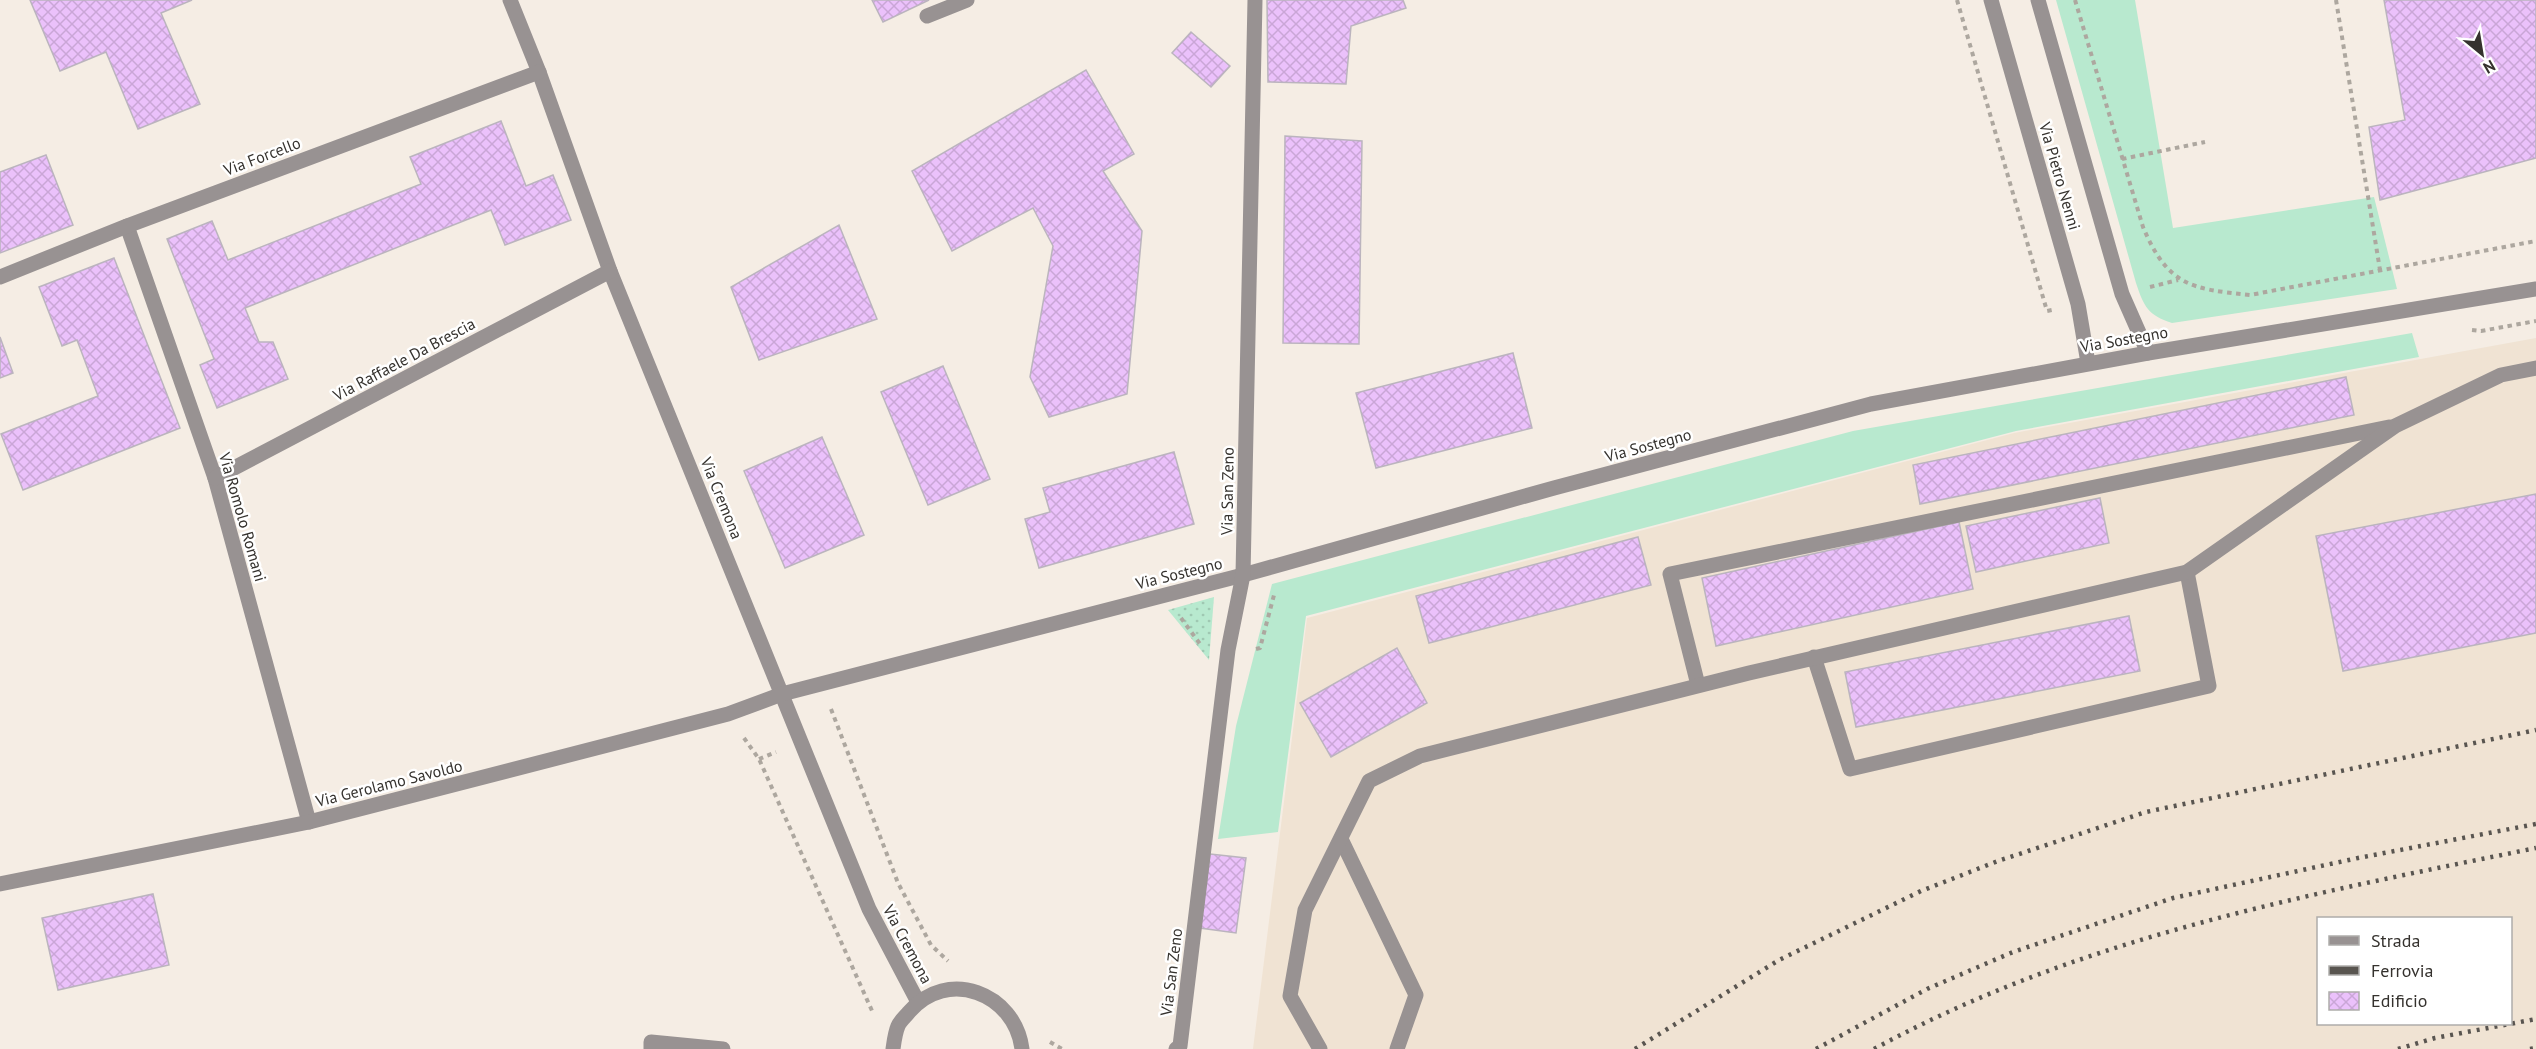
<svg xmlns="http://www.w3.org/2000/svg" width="2536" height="1049" viewBox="0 0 2536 1049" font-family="'PT Sans',sans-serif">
<defs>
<pattern id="garden-dots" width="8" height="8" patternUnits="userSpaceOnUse" patternTransform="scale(1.5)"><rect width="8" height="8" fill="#b8e9cf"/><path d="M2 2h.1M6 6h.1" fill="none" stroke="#9fc8b2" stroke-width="1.8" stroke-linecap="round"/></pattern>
<pattern id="building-cross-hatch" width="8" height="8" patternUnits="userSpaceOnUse" patternTransform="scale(1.5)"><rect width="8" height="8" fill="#ebc1fb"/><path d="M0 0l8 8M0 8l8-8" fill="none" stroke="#caa6d7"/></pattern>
</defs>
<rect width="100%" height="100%" fill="#f5ede4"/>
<!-- built -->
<path fill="#f0e3d3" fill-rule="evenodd" d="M2536,338V1049H1253L1307,618L2014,433ZM2318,918H2510V1024H2318Z"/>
<!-- grass -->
<g fill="#b8e9cf">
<path d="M2056,0H2135L2173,228L2374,197L2397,289L2172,323C2148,315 2144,307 2136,283Z"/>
<polygon points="2412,333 2419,357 2016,431 1306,616 1278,832 1218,839 1236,726 1272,584 1853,431"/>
</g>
<!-- garden -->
<polygon fill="url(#garden-dots)" points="1214,597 1209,660 1168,610"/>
<!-- building -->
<g fill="url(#building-cross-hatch)" stroke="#bbb4be" stroke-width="1.5">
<polygon points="30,0 192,0 161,13 200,104 138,129 106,52 60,71"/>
<polygon points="872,0 929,0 883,22"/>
<polygon points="1267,0 1403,0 1406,8 1351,26 1346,84 1268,82"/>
<polygon points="2384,0 2536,0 2536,158 2380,200 2369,127 2405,120"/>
<polygon points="1191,32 1230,66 1211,87 1172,53"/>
<polygon points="1086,70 1134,154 1103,171 1142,231 1127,394 1049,417 1030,377 1053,246 1033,208 952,251 912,171"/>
<polygon points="501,121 526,186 553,175 571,220 505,245 491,210 245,308 259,342 273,342 288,379 217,408 200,365 214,359 167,239 212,221 228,260 421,184 410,157"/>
<polygon points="1285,136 1362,141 1359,344 1283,343"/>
<polygon points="46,155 73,225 0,253 0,172"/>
<polygon points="839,225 877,319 759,360 731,287"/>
<polygon points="114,258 180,428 23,490 1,434 98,396 77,340 62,346 39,287"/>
<polygon points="0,337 13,373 0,378"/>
<polygon points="1513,353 1532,428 1376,468 1356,393"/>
<polygon points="943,366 990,479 928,505 881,392"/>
<polygon points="2346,377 2354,415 1920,504 1913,465"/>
<polygon points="822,437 864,535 785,568 744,471"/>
<polygon points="1174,452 1194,524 1039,568 1025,519 1050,512 1043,488"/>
<polygon points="2536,494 2536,633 2343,671 2316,536"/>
<polygon points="2100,498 2109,543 1976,572 1966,526"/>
<polygon points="1959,522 1973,589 1716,646 1702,578"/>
<polygon points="1638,537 1651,585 1429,643 1416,596"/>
<polygon points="2129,616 2140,671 1856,727 1845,672"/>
<polygon points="1397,648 1427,703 1331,757 1300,703"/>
<polygon points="1210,854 1246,858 1236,933 1200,928"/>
<polygon points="153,894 169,965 58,990 42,918"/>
</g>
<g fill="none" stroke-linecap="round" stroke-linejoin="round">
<!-- path -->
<g stroke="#ada79f" stroke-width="4" stroke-dasharray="4.5 4.5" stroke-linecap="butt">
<polyline points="1957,0 2047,311 2052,310"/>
<path d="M2075,0L2143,227C2168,286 2191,289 2250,295L2536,241"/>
<polyline points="2336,0 2380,270"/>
<polyline points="2122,159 2205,142"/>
<polyline points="2150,287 2178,280"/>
<polyline points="2472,330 2481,331 2536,321"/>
<polyline points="1181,618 1200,644"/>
<polyline points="1256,649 1260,648 1274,595"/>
<polyline points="831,709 898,883 931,945 948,961"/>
<polyline points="744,738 759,759 873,1013"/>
<polyline points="759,759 776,752"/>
<polyline points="1050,1042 1062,1049"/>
</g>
<!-- minor -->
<g stroke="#989292" stroke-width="15">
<polyline points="510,0 539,72 610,271 801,742 869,909 918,1002"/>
<polyline points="1991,0 2078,304 2088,363"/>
<polyline points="2038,0 2122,294 2148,353"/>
<polyline points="927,16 967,0"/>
<polyline points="127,226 215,478 309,822"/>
<polyline points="0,277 127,226 539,72"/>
<polyline points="215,478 610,271"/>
<polyline points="1814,657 1850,769 2209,686 2187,572"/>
<polyline points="1698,685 1670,574 2389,427"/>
<polyline points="1341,839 1416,995 1397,1049"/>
<polyline points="0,884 309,822 728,714 782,694 1243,575 1554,488 1871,404 2148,353 2536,289"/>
<polyline points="651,1049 651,1042 723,1049"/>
<path d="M893,1049C894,1042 895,1033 898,1026C900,1021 906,1016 909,1012C947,967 1015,993 1022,1049"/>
<polyline points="1176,1049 1180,1046 1228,650 1243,575 1255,0"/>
<polyline points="1320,1049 1290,996 1305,910 1369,781 1420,756 1749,673 2187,572 2395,426 2501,375 2536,368"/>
</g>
<!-- rail -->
<g stroke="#595550" stroke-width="4.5" stroke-dasharray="3 6" stroke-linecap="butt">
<polyline points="1635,1049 1779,960 1921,891 1998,861 2146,812 2536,730"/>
<polyline points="1816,1049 1927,989 2013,952 2173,898 2358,858 2536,824"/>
<path d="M1874,1049C2079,937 2310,894 2536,848"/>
<polyline points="2398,1049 2435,1038 2536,1019"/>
<polyline points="2530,1049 2536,1048"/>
</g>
</g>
<g text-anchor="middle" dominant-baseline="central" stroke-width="5" stroke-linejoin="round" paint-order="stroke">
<!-- street labels -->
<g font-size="16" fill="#35322e" stroke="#fff">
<text transform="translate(262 156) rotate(-21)">Via Forcello</text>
<text transform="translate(2060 176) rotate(74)">Via Pietro Nenni</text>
<text transform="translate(2124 339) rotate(-10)">Via Sostegno</text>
<text transform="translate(404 359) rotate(-28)">Via Raffaele Da Brescia</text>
<text transform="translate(1648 445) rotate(-15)">Via Sostegno</text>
<text transform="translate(1227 491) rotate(-89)">Via San Zeno</text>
<text transform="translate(722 498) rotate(68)">Via Cremona</text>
<text transform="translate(243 517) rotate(74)">Via Romolo Romani</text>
<text transform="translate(1179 573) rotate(-14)">Via Sostegno</text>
<text transform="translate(389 783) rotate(-14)">Via Gerolamo Savoldo</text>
<text transform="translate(908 944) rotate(62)">Via Cremona</text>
<text transform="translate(1171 972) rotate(-83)">Via San Zeno</text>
</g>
</g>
<!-- legend -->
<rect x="2317" y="917" width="195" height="108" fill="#ffffff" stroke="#aeadab" stroke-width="1.5"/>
<rect x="2329" y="936" width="30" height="9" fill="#989292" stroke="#aeadab" stroke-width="1.5"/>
<text x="2371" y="947" font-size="18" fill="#35322e">Strada</text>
<rect x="2329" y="966" width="30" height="9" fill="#595550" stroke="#aeadab" stroke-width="1.5"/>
<text x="2371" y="977" font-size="18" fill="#35322e">Ferrovia</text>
<rect x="2329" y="992" width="30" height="18" fill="url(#building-cross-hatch)" stroke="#aeadab" stroke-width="1.5"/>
<text x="2371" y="1007" font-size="18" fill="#35322e">Edificio</text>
<!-- north arrow -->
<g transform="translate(2482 54) rotate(150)" stroke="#ffffff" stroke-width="4.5" paint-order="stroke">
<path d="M0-4.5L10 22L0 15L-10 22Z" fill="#35322e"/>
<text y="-9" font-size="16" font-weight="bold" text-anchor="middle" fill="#35322e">N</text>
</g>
</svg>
